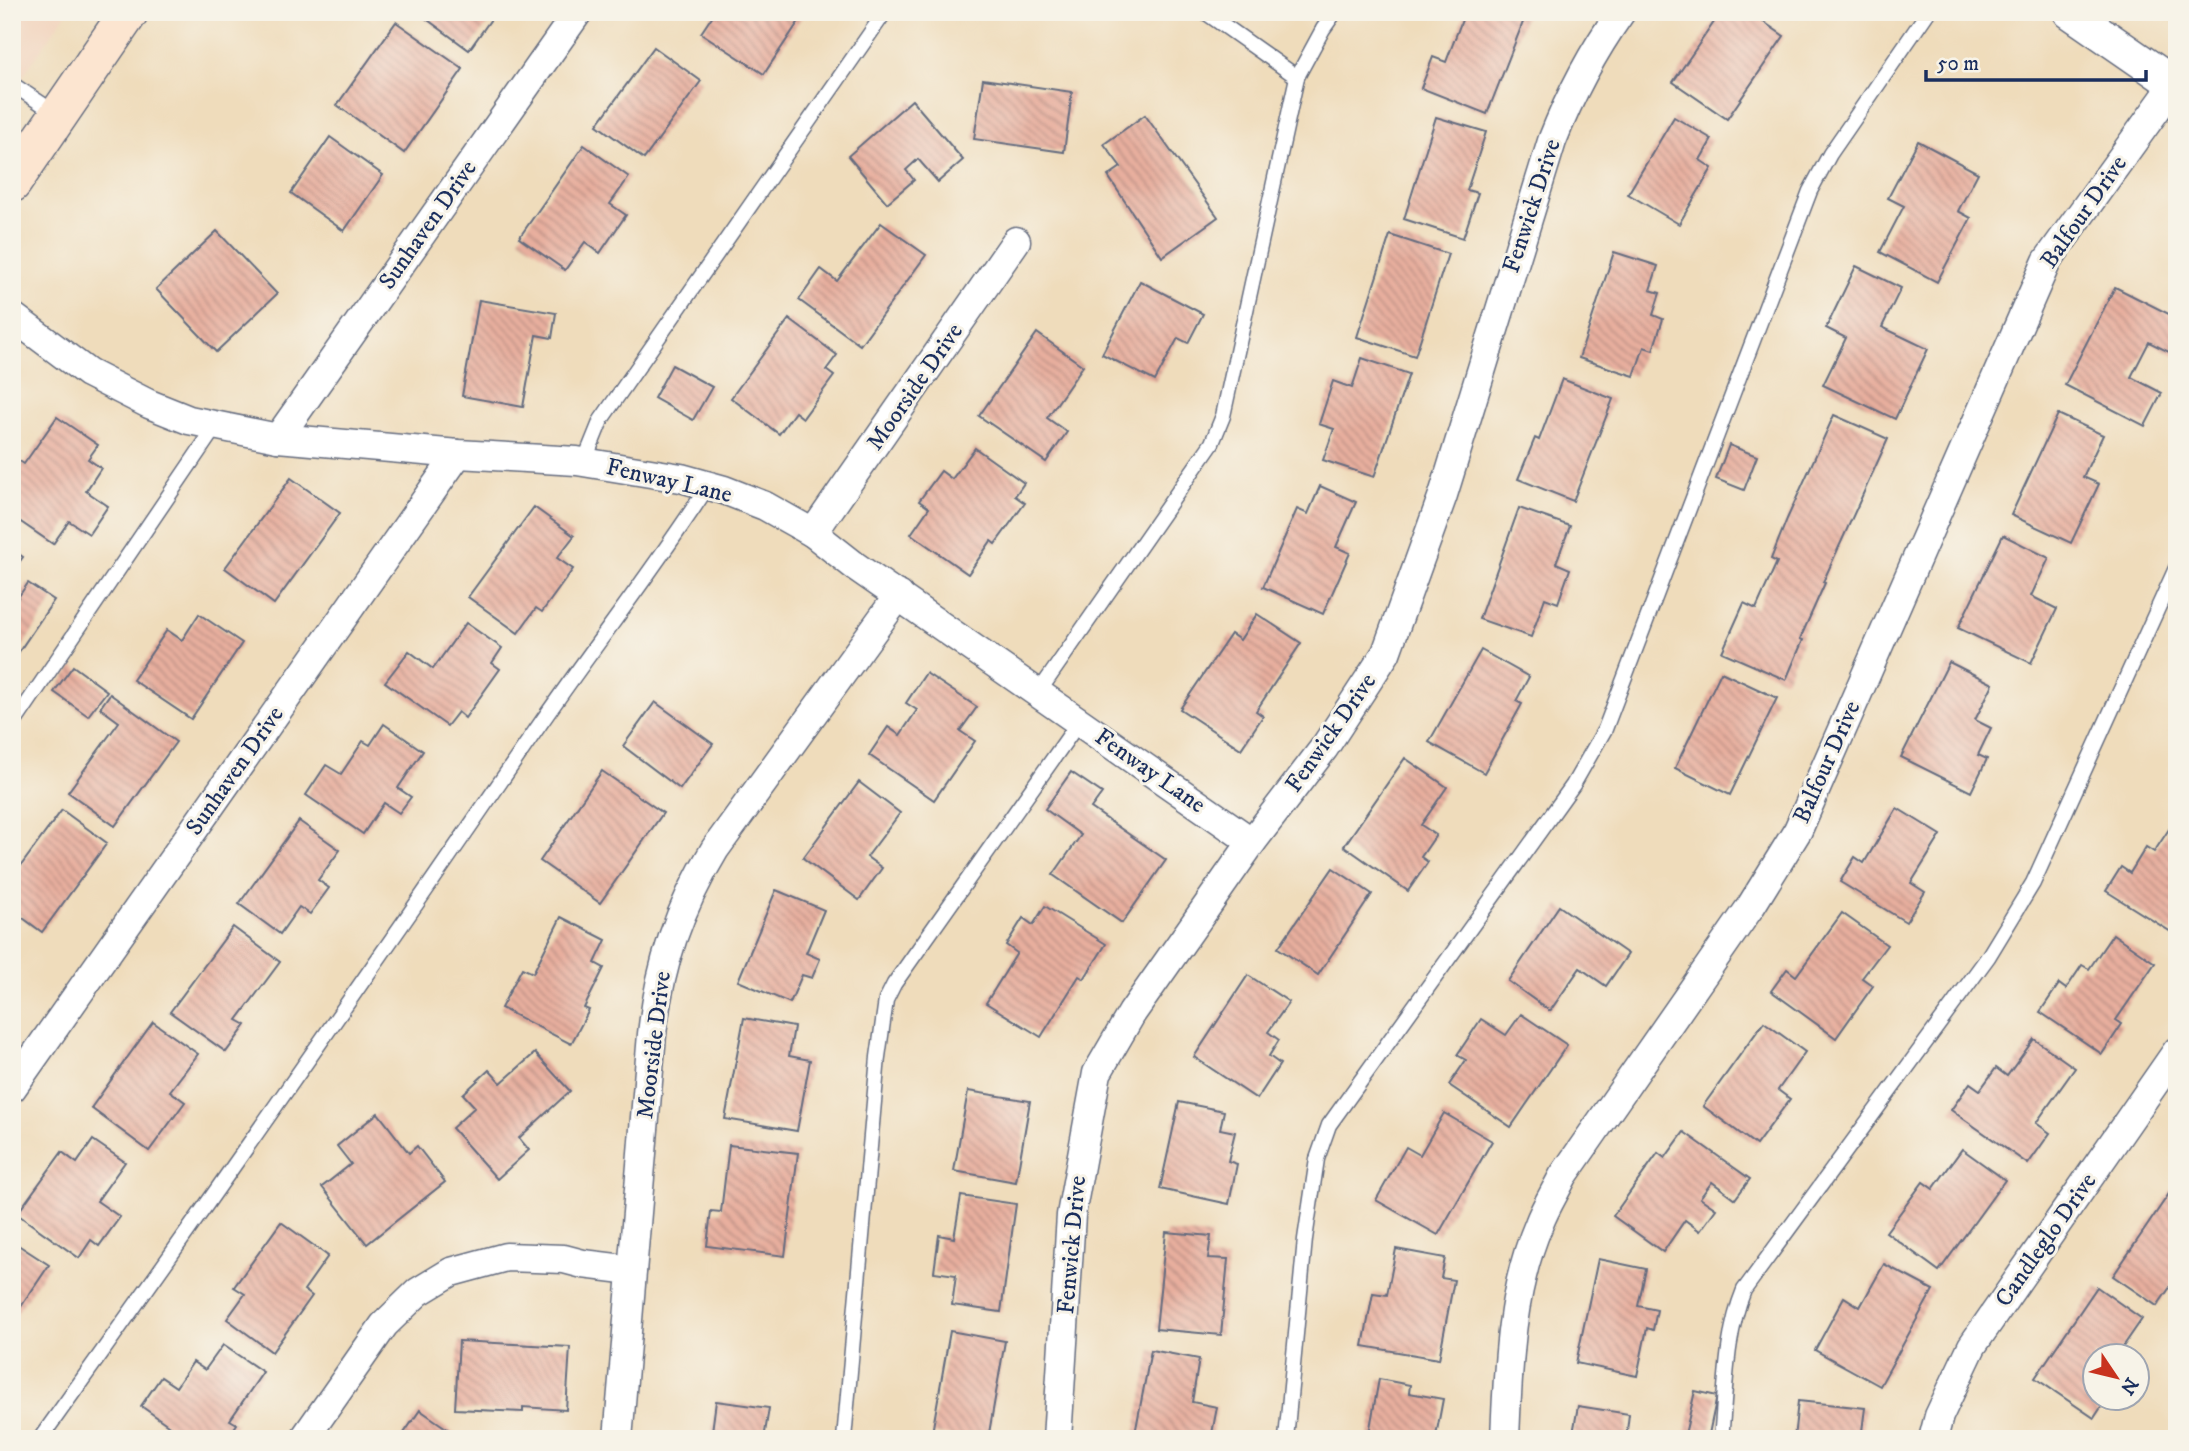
<svg xmlns="http://www.w3.org/2000/svg" width="2189" height="1451" viewBox="0 0 2189 1451" font-family="'IM FELL DW Pica',serif">
<defs>
<pattern id="building-back-hatch" width="6" height="6" patternUnits="userSpaceOnUse" patternTransform="scale(1.75)"><rect width="6" height="6" fill="#e8af9e"/><path d="M-1 5l2 2M0 0l6 6M5-1l2 2" fill="none" stroke="#bb8f84"/></pattern>
</defs>
<rect width="100%" height="100%" fill="#f7f3e8"/>
<filter id="ink" filterUnits="userSpaceOnUse"><feTurbulence type="fractalNoise" baseFrequency=".0143" numOctaves="2"/><feDisplacementMap in="SourceGraphic" scale="14" xChannelSelector="R" yChannelSelector="G"/><feConvolveMatrix kernelMatrix="1 2 1 2 8 2 1 2 1" color-interpolation-filters="sRGB"/></filter>
<filter id="wash" filterUnits="userSpaceOnUse"><feTurbulence type="fractalNoise" baseFrequency=".00686" numOctaves="4" result="noise"/><feDisplacementMap in="SourceGraphic" scale="28" xChannelSelector="R" yChannelSelector="G"/><feGaussianBlur stdDeviation="1.57" result="paint"/><feColorMatrix in="noise" values="0 0 0 0 0 0 0 0 0 0 0 0 0 0 0 0 0 1.4 0 .05"/><feComposite in="paint" operator="in"/></filter>
<g filter="url(#wash)">
<rect width="100%" height="100%" fill="#efdcbb"/>
<!-- built -->
<polygon fill="#f2d4be" points="12,12 67,12 12,92"/>
<g id="blocks">
<!-- building -->
<g fill="url(#building-back-hatch)">
<polygon points="417,12 496,12 469,50"/>
<polygon points="715,12 805,12 764,74 701,33"/>
<polygon points="1465,12 1527,12 1487,114 1421,88 1433,57 1446,62"/>
<polygon points="1721,12 1749,12 1784,36 1727,119 1673,82"/>
<polygon points="396,22 463,69 404,153 337,105"/>
<polygon points="654,47 701,81 644,159 597,125"/>
<polygon points="983,79 1072,92 1064,152 974,139"/>
<polygon points="912,100 963,160 938,182 918,159 906,170 914,180 887,203 848,156"/>
<polygon points="1145,115 1218,217 1162,257 1108,176 1121,167 1104,144"/>
<polygon points="1436,117 1486,132 1467,190 1478,193 1463,238 1404,219"/>
<polygon points="1674,117 1712,139 1700,160 1712,168 1679,224 1628,194"/>
<polygon points="330,137 383,175 344,231 291,193"/>
<polygon points="1918,141 1978,173 1958,211 1971,218 1937,282 1880,252 1904,206 1888,198"/>
<polygon points="584,145 629,177 610,204 626,215 600,253 585,242 565,270 519,238"/>
<polygon points="881,223 926,255 860,345 799,300 821,269 837,281"/>
<polygon points="217,231 277,294 216,352 156,289"/>
<polygon points="1390,235 1448,254 1415,356 1357,337"/>
<polygon points="1614,252 1658,266 1650,290 1660,293 1653,315 1663,319 1653,350 1644,347 1634,376 1579,358"/>
<polygon points="1856,266 1901,288 1882,327 1928,349 1895,419 1823,385 1846,338 1826,328"/>
<polygon points="1140,281 1203,314 1188,343 1178,338 1155,381 1102,354"/>
<polygon points="2115,287 2177,318 2177,356 2149,342 2131,377 2162,393 2145,426 2065,385"/>
<polygon points="479,300 556,313 552,338 536,335 523,407 462,396"/>
<polygon points="789,319 837,355 826,370 834,376 803,418 795,412 779,434 731,398"/>
<polygon points="1037,333 1083,366 1047,418 1067,432 1046,462 979,416"/>
<polygon points="1362,358 1409,374 1374,477 1323,460 1334,429 1319,424 1333,381 1352,388"/>
<polygon points="672,365 712,387 693,420 654,398"/>
<polygon points="1562,379 1613,399 1573,501 1518,479 1535,438 1539,440"/>
<polygon points="2058,414 2103,435 2083,477 2099,484 2071,543 2011,515"/>
<polygon points="1834,415 1888,439 1823,582 1825,583 1800,639 1803,640 1786,680 1722,652 1744,603 1756,609 1777,562 1771,559 1787,519"/>
<polygon points="57,417 98,445 88,459 101,468 86,491 108,506 89,534 69,521 53,544 12,516 12,456 24,464"/>
<polygon points="1729,445 1757,456 1744,490 1716,479"/>
<polygon points="975,448 1024,483 1015,496 1025,503 995,544 991,541 968,574 911,534 929,508 919,501 941,471 952,479"/>
<polygon points="291,478 340,513 274,604 225,568"/>
<polygon points="1320,486 1356,502 1336,547 1350,553 1323,614 1263,587 1297,509 1308,514"/>
<polygon points="534,507 574,536 557,558 573,569 542,612 536,608 518,633 468,597"/>
<polygon points="1519,508 1570,526 1556,563 1570,569 1558,603 1545,598 1531,637 1479,619"/>
<polygon points="2003,535 2049,558 2031,596 2057,609 2031,663 1958,628"/>
<polygon points="12,549 23,557 12,572"/>
<polygon points="28,583 54,600 18,653 12,649 12,606"/>
<polygon points="199,614 242,643 191,719 133,680 167,630 182,640"/>
<polygon points="1257,614 1301,643 1256,711 1263,716 1241,749 1180,709 1231,634 1240,640"/>
<polygon points="466,623 502,648 492,663 500,669 465,718 458,712 447,726 385,682 409,651 433,669"/>
<polygon points="1481,650 1529,677 1516,701 1522,704 1484,773 1429,742"/>
<polygon points="1949,662 1993,684 1975,720 1991,728 1978,755 1987,759 1971,792 1901,757"/>
<polygon points="73,666 107,691 88,716 54,692"/>
<polygon points="1721,672 1777,698 1730,795 1675,768"/>
<polygon points="926,673 977,707 960,731 975,741 934,800 869,755 888,727 900,735 917,710 906,703"/>
<polygon points="110,694 176,742 115,826 68,792 119,722 100,708"/>
<polygon points="655,702 713,744 680,789 623,746"/>
<polygon points="384,724 423,751 398,788 411,797 399,813 384,803 363,834 306,795 326,765 341,774 363,741 370,745"/>
<polygon points="1405,758 1447,787 1421,825 1436,835 1421,857 1428,862 1408,891 1344,846"/>
<polygon points="602,771 663,813 600,903 540,861"/>
<polygon points="1071,772 1102,793 1091,808 1166,860 1122,923 1053,875 1081,835 1045,809"/>
<polygon points="859,782 900,813 867,857 882,868 859,900 803,858"/>
<polygon points="1897,808 1941,835 1911,883 1925,892 1906,922 1840,882 1855,857 1864,863"/>
<polygon points="62,810 107,843 42,932 12,910 12,873 14,875"/>
<polygon points="2177,817 2177,933 2176,935 2106,891 2121,867 2130,873 2146,847 2154,852"/>
<polygon points="299,821 340,850 318,880 329,888 310,914 299,907 280,934 239,904"/>
<polygon points="1333,868 1372,894 1318,975 1278,948"/>
<polygon points="776,890 824,910 806,953 820,959 812,978 802,975 790,1003 738,981"/>
<polygon points="1045,906 1106,944 1084,979 1079,976 1041,1037 986,1003 1017,953 1006,945 1023,918 1033,925"/>
<polygon points="1559,906 1628,954 1606,986 1580,968 1550,1011 1508,981"/>
<polygon points="1842,913 1887,945 1862,978 1873,986 1836,1038 1771,991 1787,969 1796,976"/>
<polygon points="561,917 606,940 595,963 604,968 584,1008 589,1010 571,1044 501,1008 522,968 533,973"/>
<polygon points="233,927 280,962 237,1020 246,1025 226,1052 170,1012"/>
<polygon points="2113,934 2155,963 2116,1020 2122,1024 2102,1054 2040,1012 2059,984 2066,989 2082,965 2089,969"/>
<polygon points="1248,975 1289,1002 1268,1032 1279,1040 1269,1056 1280,1064 1257,1099 1194,1057"/>
<polygon points="1521,1014 1567,1045 1511,1127 1449,1085 1466,1060 1457,1055 1481,1019 1506,1035"/>
<polygon points="744,1018 794,1027 789,1056 810,1060 797,1131 725,1119"/>
<polygon points="153,1022 198,1054 170,1091 185,1102 149,1151 91,1108"/>
<polygon points="1764,1022 1805,1052 1778,1090 1790,1099 1756,1145 1703,1106"/>
<polygon points="2034,1039 2075,1068 2036,1123 2050,1133 2028,1164 1951,1110 1970,1083 1980,1090 1996,1068 2007,1076"/>
<polygon points="535,1053 570,1091 519,1138 529,1150 497,1179 452,1128 475,1107 463,1094 489,1070 501,1083"/>
<polygon points="968,1091 1030,1101 1016,1182 954,1171"/>
<polygon points="1179,1102 1224,1111 1220,1129 1235,1132 1228,1161 1237,1164 1229,1204 1160,1189"/>
<polygon points="378,1113 409,1153 417,1146 445,1182 367,1244 322,1187 351,1164 337,1146"/>
<polygon points="1444,1113 1492,1141 1438,1235 1376,1200 1406,1147 1420,1155"/>
<polygon points="1684,1132 1750,1179 1735,1199 1712,1182 1700,1198 1716,1209 1700,1231 1685,1220 1663,1252 1613,1216 1658,1153 1665,1158"/>
<polygon points="93,1140 125,1162 97,1201 120,1217 99,1246 91,1240 79,1258 17,1214 62,1152 77,1163"/>
<polygon points="729,1145 798,1153 785,1256 707,1246 711,1211 721,1212"/>
<polygon points="1962,1149 2005,1180 1939,1271 1886,1232 1923,1182 1933,1189"/>
<polygon points="2177,1182 2177,1277 2157,1306 2113,1276"/>
<polygon points="961,1196 1016,1204 1001,1312 952,1305 956,1275 934,1272 939,1235 954,1238"/>
<polygon points="281,1222 328,1256 304,1290 312,1296 272,1352 227,1319 245,1294 234,1287"/>
<polygon points="1166,1232 1211,1236 1208,1258 1228,1259 1221,1335 1156,1329"/>
<polygon points="12,1241 49,1265 12,1320"/>
<polygon points="1396,1249 1445,1258 1441,1278 1454,1280 1439,1359 1363,1346 1373,1293 1387,1295"/>
<polygon points="1598,1259 1646,1269 1638,1306 1657,1310 1653,1330 1647,1328 1637,1376 1576,1363"/>
<polygon points="1884,1264 1933,1290 1880,1386 1815,1350 1844,1297 1860,1307"/>
<polygon points="2097,1287 2142,1319 2118,1354 2121,1356 2094,1356 2094,1398 2107,1398 2094,1418 2035,1378"/>
<polygon points="950,1331 1005,1341 988,1439 968,1439 932,1433"/>
<polygon points="459,1341 570,1347 566,1410 523,1407 523,1412 455,1409"/>
<polygon points="223,1345 263,1372 230,1420 237,1424 227,1439 188,1439 141,1406 161,1377 176,1387 193,1362 205,1370"/>
<polygon points="1151,1350 1199,1359 1192,1402 1217,1407 1211,1439 1134,1439"/>
<polygon points="1379,1379 1410,1385 1409,1393 1443,1399 1436,1436 1430,1435 1429,1439 1368,1439"/>
<polygon points="1695,1391 1717,1396 1708,1439 1684,1439"/>
<polygon points="716,1401 769,1408 764,1439 711,1439"/>
<polygon points="1798,1401 1865,1408 1861,1439 1794,1439"/>
<polygon points="1578,1406 1629,1414 1626,1439 1572,1439"/>
<polygon points="420,1410 462,1439 400,1439"/>
</g>
</g>
</g>
<g filter="url(#ink)">
<use href="#blocks" fill-opacity="0" stroke="#656c7f" stroke-width="2"/>
<g fill="none" stroke-linecap="round" stroke-linejoin="round">
<defs>
<g id="service">
<polyline points="1205,12 1297,77"/>
<polyline points="12,84 57,114"/>
<polyline points="584,462 601,420 885,12"/>
<polyline points="1038,693 1212,443 1223,416 1297,77 1323,29 1335,12"/>
<polyline points="12,726 216,426"/>
<path d="M40,1439C208,1204 373,968 536,730C593,647 654,570 708,486"/>
<polyline points="844,1439 878,1057 886,1000 894,984 1079,722"/>
<polyline points="1286,1439 1305,1239 1317,1159 1329,1125 1573,785 1605,729 1810,191 1830,154 1928,12"/>
<path d="M1721,1439C1726,1389 1725,1336 1744,1290L1988,957L2033,883L2177,566"/>
</g>
<g id="minor">
<polyline points="12,316 88,373 149,404 189,420 278,438 458,454 577,461 681,478 724,490 765,506 813,533 855,566 1252,842"/>
<polyline points="278,438 578,12"/>
<polyline points="813,533 1016,241"/>
<polyline points="12,1088 458,454"/>
<polyline points="304,1439 384,1325 418,1292 451,1272 506,1257 564,1259 583,1264 632,1270"/>
<path d="M618,1439L652,1034C660,964 678,910 715,849L899,595"/>
<path d="M1057,1439L1071,1215L1097,1073L1132,1013L1252,842L1324,748L1386,653L1443,495L1552,141C1570,95 1592,53 1621,12"/>
<path d="M1505,1439C1508,1366 1510,1292 1539,1224C1545,1208 1555,1192 1563,1176L1751,906L1798,830L2047,261L2174,85"/>
<polyline points="1933,1439 1939,1416 1972,1346 2177,1051"/>
</g>
<polyline id="tertiary" points="2070,12 2177,86"/>
<polyline id="secondary" points="12,183 129,12"/>
</defs>
<!-- service casing -->
<use href="#service" stroke="#656c7f" stroke-width="17"/>
<!-- minor casing -->
<use href="#minor" stroke="#656c7f" stroke-width="31"/>
<!-- tertiary casing -->
<use href="#tertiary" stroke="#656c7f" stroke-width="36"/>
<!-- secondary casing -->
<use href="#secondary" stroke="#656c7f" stroke-width="41"/>
<!-- service -->
<use href="#service" stroke="#fff" stroke-width="14"/>
<!-- minor -->
<use href="#minor" stroke="#fff" stroke-width="28"/>
<!-- tertiary -->
<use href="#tertiary" stroke="#fff" stroke-width="33"/>
<!-- secondary -->
<use href="#secondary" stroke="#fce5d0" stroke-width="38"/>
</g>
</g>
<g text-anchor="middle" dominant-baseline="central" stroke-width="6" stroke-linejoin="round" paint-order="stroke">
<!-- street labels -->
<g font-size="24" fill="#1b2f5e" stroke="#f7f3e8">
<text transform="translate(1532 206) rotate(-72)">Fenwick Drive</text>
<text transform="translate(2084 212) rotate(-55)">Balfour Drive</text>
<text transform="translate(428 225) rotate(-55)">Sunhaven Drive</text>
<text transform="translate(915 387) rotate(-55)">Moorside Drive</text>
<text transform="translate(669 481) rotate(13)">Fenway Lane</text>
<text transform="translate(1331 733) rotate(-55)">Fenwick Drive</text>
<text transform="translate(1827 762) rotate(-66)">Balfour Drive</text>
<text transform="translate(235 771) rotate(-55)">Sunhaven Drive</text>
<text transform="translate(1150 771) rotate(35)">Fenway Lane</text>
<text transform="translate(654 1045) rotate(-83)">Moorside Drive</text>
<text transform="translate(2046 1240) rotate(-55)">Candleglo Drive</text>
<text transform="translate(1072 1245) rotate(-85)">Fenwick Drive</text>
</g>
</g>
<!-- margin -->
<rect width="2189" height="1451" fill="none" stroke="#f7f3e8" stroke-width="42"/>
<!-- north arrow -->
<g transform="translate(2116 1377) rotate(125)"><circle r="33" fill="#f7f3e8" stroke="#9fa5b1" stroke-width="2"/>
<path d="M0-5L12 26L0 18L-12 26Z" fill="#c8321e"/>
<text y="-10" font-size="19" font-weight="bold" text-anchor="middle" fill="#1b2f5e">N</text>
</g>
<!-- scale -->
<path d="M1926 70v10h220v-10" fill="none" stroke="#1b2f5e" stroke-width="3.5"/>
<text x="1937" y="70" font-size="21" fill="#1b2f5e" stroke="#f7f3e8" stroke-width="5" paint-order="stroke">50 m</text>
</svg>
